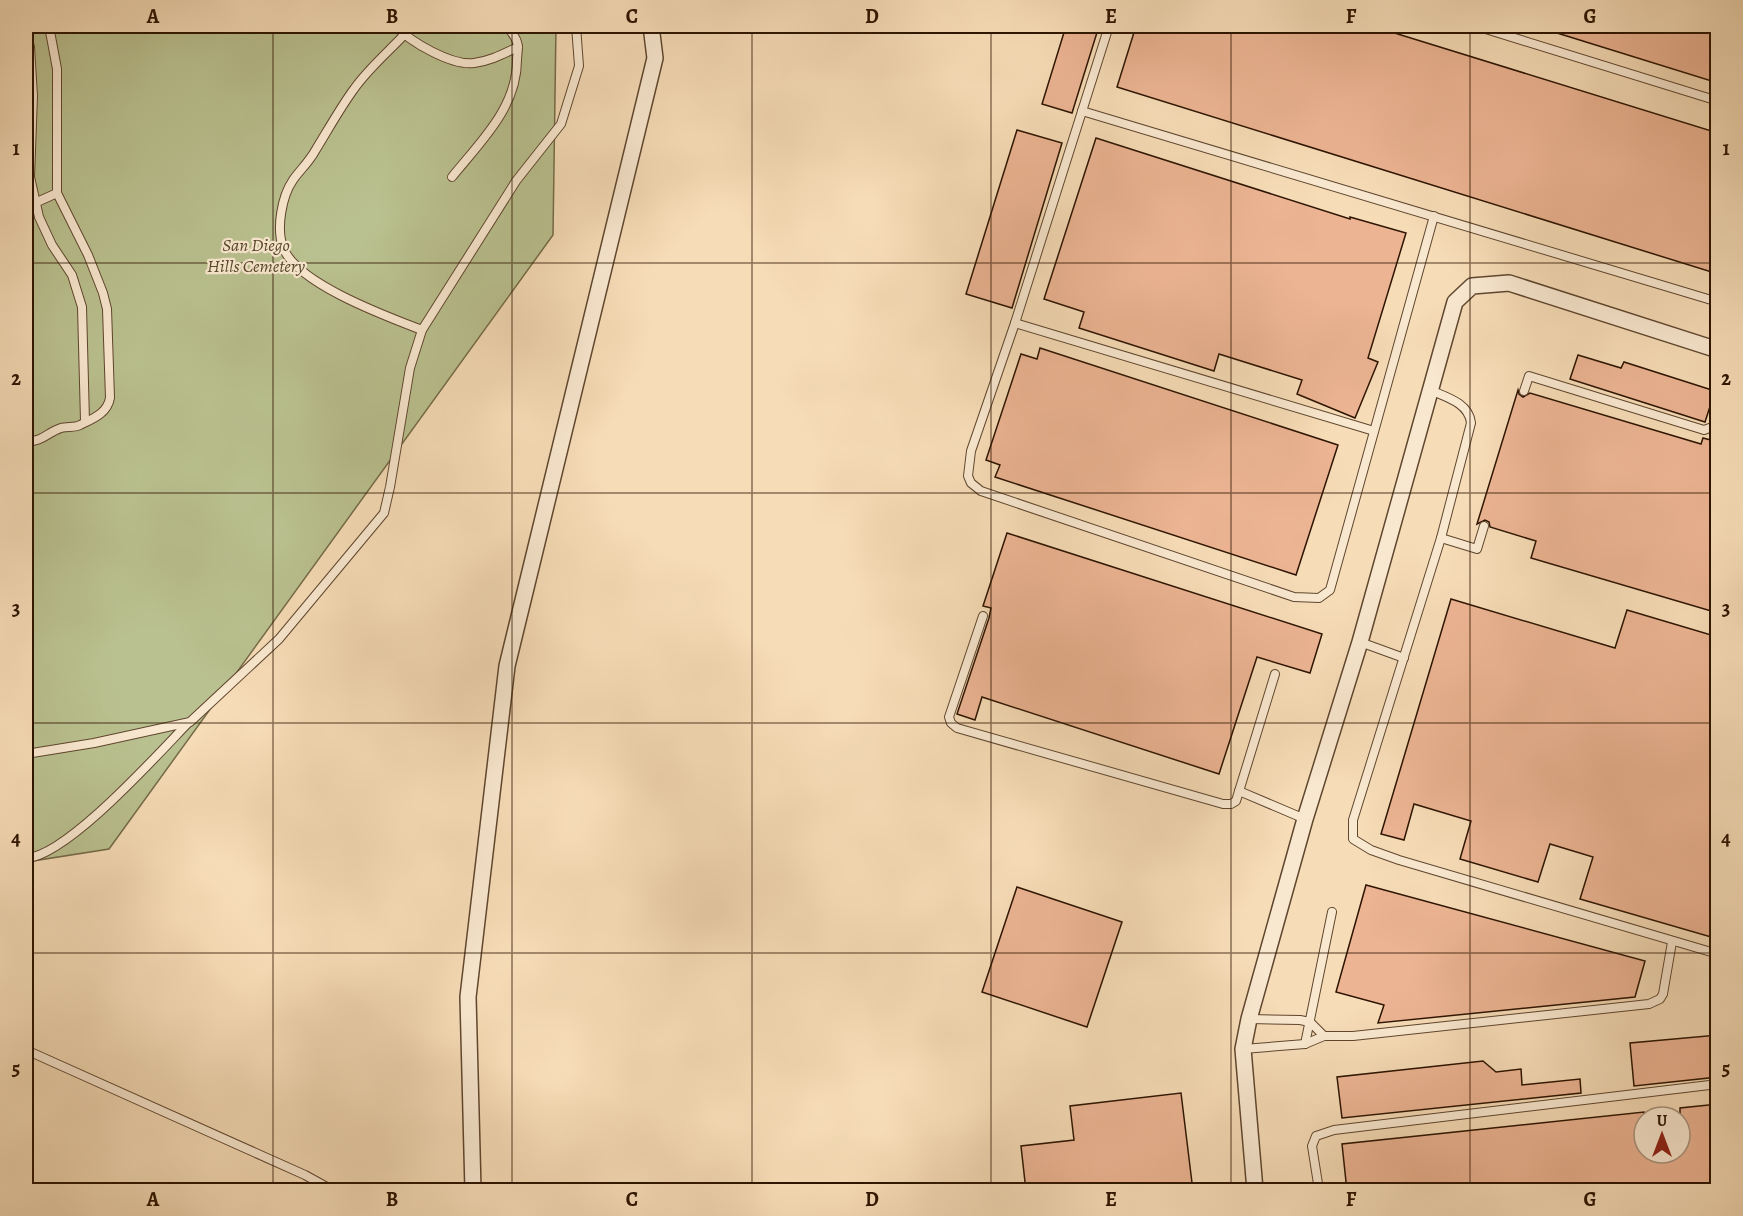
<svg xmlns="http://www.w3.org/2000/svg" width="1743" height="1216" viewBox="0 0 1743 1216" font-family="Alegreya,serif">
<rect width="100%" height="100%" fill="#f6dcb7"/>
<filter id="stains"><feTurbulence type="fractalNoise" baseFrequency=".00333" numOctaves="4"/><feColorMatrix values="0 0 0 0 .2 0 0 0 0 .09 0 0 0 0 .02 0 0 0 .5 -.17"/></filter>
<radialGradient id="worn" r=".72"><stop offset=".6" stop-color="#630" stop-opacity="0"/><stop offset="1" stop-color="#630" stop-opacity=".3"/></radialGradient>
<!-- green -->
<polygon fill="#bac190" stroke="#746a48" stroke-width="1.5" points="26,26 556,26 553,235 109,849 26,862"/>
<!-- building -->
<g fill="#ecb493" stroke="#2d1400" stroke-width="1.5">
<polygon points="1066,26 1099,26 1072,113 1042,104"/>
<polygon points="1136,26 1372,26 1718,133 1718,274 1117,87"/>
<polygon points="1542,26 1718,26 1718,83 1541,28"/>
<polygon points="1017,130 1062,143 1012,308 966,294"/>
<polygon points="1096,138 1350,219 1350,217 1406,233 1368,358 1378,362 1355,418 1297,394 1302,380 1219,354 1214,371 1079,328 1084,312 1044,299"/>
<polygon points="1040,348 1338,445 1296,575 995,477 1000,465 986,460 1021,354 1037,359"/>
<polygon points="1578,355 1621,368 1624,362 1715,391 1705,422 1570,379"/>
<polygon points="1518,390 1519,394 1523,397 1530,393 1701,444 1703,438 1718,442 1718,613 1531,558 1536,541 1490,527 1489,522 1485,520 1477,524"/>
<polygon points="1007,533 1322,634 1310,673 1257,657 1219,774 982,697 975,720 957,714 989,618 991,608 983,606"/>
<polygon points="1451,599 1615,648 1627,610 1718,637 1718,939 1580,899 1593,857 1550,844 1538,882 1460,859 1471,821 1414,804 1404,840 1381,834"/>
<polygon points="1366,885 1645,961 1635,997 1378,1023 1384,1005 1336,992"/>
<polygon points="1017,887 1122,922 1087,1027 982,992"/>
<polygon points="1718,1035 1718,1077 1634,1086 1630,1043"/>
<polygon points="1483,1061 1496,1072 1521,1069 1522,1085 1580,1079 1581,1093 1342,1118 1337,1077"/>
<polygon points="1181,1093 1193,1191 1026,1191 1021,1146 1074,1140 1070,1106"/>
<polygon points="1718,1104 1718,1191 1347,1191 1342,1144 1644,1112 1644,1153 1680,1153 1680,1108"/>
</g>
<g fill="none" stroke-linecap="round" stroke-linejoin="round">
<defs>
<g id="service">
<path d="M396,26C410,42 452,66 474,63C490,61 503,54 518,47"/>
<polyline points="1109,26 1015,323 971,451 968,476 971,483 981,491 1294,597 1319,598 1330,590 1434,216"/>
<polyline points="1476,26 1718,101"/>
<polyline points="26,33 30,47 33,96 30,177 39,217 52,245 72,275 82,307 85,421"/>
<path d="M404,35C388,52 368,69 354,89C340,108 328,130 315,151C309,162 300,170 293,180C282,196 276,228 283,247C295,283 388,317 422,330"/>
<polyline points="1082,111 1718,302"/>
<path d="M452,177C480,142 517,108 517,60C517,55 519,47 517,42C515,36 510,30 507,26"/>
<polyline points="26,207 57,193"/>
<polyline points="1015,323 1374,431"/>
<path d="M1430,390C1446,397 1469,403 1471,423L1441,538L1353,820V839L1371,850L1399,860L1718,954"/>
<polyline points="1524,391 1529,376 1704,430 1718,425"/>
<path d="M26,441C43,442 46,433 61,428C67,426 75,428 80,425C92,419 107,414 110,398L107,309L103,293L88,255L57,193V69L49,26"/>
<polyline points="1441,538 1477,549 1484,526"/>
<polyline points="983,616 949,717 951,723 957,728 1223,804 1231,804 1236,801 1275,674"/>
<polyline points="1360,642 1404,658"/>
<polyline points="26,754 94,743 190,722 279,639 384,513 390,487 410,368 422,330 516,181 561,124 579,66 576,26"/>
<polyline points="1239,791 1305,819"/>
<path d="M26,858C66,857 158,754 188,723"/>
<polyline points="1249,1019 1300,1020 1310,1022 1324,1036"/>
<polyline points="1305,1044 1332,912"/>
<polyline points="1243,1049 1305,1044 1324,1036 1353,1036 1649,1004 1660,999 1663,994 1672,942"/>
<polyline points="26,1050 305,1175 325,1186 329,1190"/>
<polyline points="1319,1190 1312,1146 1316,1136 1334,1130 1718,1084"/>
</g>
<g id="minor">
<polyline points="473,1190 468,997 507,666 655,58 651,26"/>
<polyline points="1255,1190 1243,1049 1249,1019 1305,819 1360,642 1455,302 1472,286 1509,283 1718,350"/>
</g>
</defs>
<!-- service casing -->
<use href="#service" stroke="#5f462e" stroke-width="10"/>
<!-- minor casing -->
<use href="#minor" stroke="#5f462e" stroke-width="18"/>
<!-- service -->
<use href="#service" stroke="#f9e8d0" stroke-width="8"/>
<!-- minor -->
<use href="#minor" stroke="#f9e8d0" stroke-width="15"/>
</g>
<!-- grid -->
<path fill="none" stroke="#2d1400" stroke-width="1.5" stroke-opacity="0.55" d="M273,26V1190M512,26V1190M752,26V1190M991,26V1190M1231,26V1190M1470,26V1190M26,263H1718M26,493H1718M26,723H1718M26,953H1718"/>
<g text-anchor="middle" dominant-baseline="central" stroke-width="4.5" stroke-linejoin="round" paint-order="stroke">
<!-- park labels -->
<g font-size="18" font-style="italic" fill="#57482b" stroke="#f9e8d0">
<text x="256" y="245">San Diego<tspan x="256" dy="21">Hills Cemetery</tspan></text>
</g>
</g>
<!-- margin -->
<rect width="1743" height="1216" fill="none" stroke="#f6dcb7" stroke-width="66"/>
<!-- north arrow -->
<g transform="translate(1662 1135)"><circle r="28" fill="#f9e8d0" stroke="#a7937d" stroke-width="1.5"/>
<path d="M0-4.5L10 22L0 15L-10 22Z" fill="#8f2418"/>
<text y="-9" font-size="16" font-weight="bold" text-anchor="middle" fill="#2d1400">U</text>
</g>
<rect x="33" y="33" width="1677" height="1150" fill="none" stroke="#2d1400" stroke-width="2"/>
<g font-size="20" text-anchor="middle" font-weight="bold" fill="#2d1400">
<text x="153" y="23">A</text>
<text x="392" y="23">B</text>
<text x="632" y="23">C</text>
<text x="872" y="23">D</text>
<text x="1111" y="23">E</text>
<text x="1351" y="23">F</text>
<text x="1590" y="23">G</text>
<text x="16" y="155">1</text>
<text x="1726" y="155">1</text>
<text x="16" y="385">2</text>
<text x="1726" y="385">2</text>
<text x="16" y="615">3</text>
<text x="1726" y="615">3</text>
<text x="16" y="845">4</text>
<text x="1726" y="845">4</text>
<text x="16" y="1075">5</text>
<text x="1726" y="1075">5</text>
<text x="153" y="1206">A</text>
<text x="392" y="1206">B</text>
<text x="632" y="1206">C</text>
<text x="872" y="1206">D</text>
<text x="1111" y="1206">E</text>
<text x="1351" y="1206">F</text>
<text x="1590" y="1206">G</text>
</g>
<rect width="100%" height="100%" filter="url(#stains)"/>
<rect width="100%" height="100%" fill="url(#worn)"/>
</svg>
